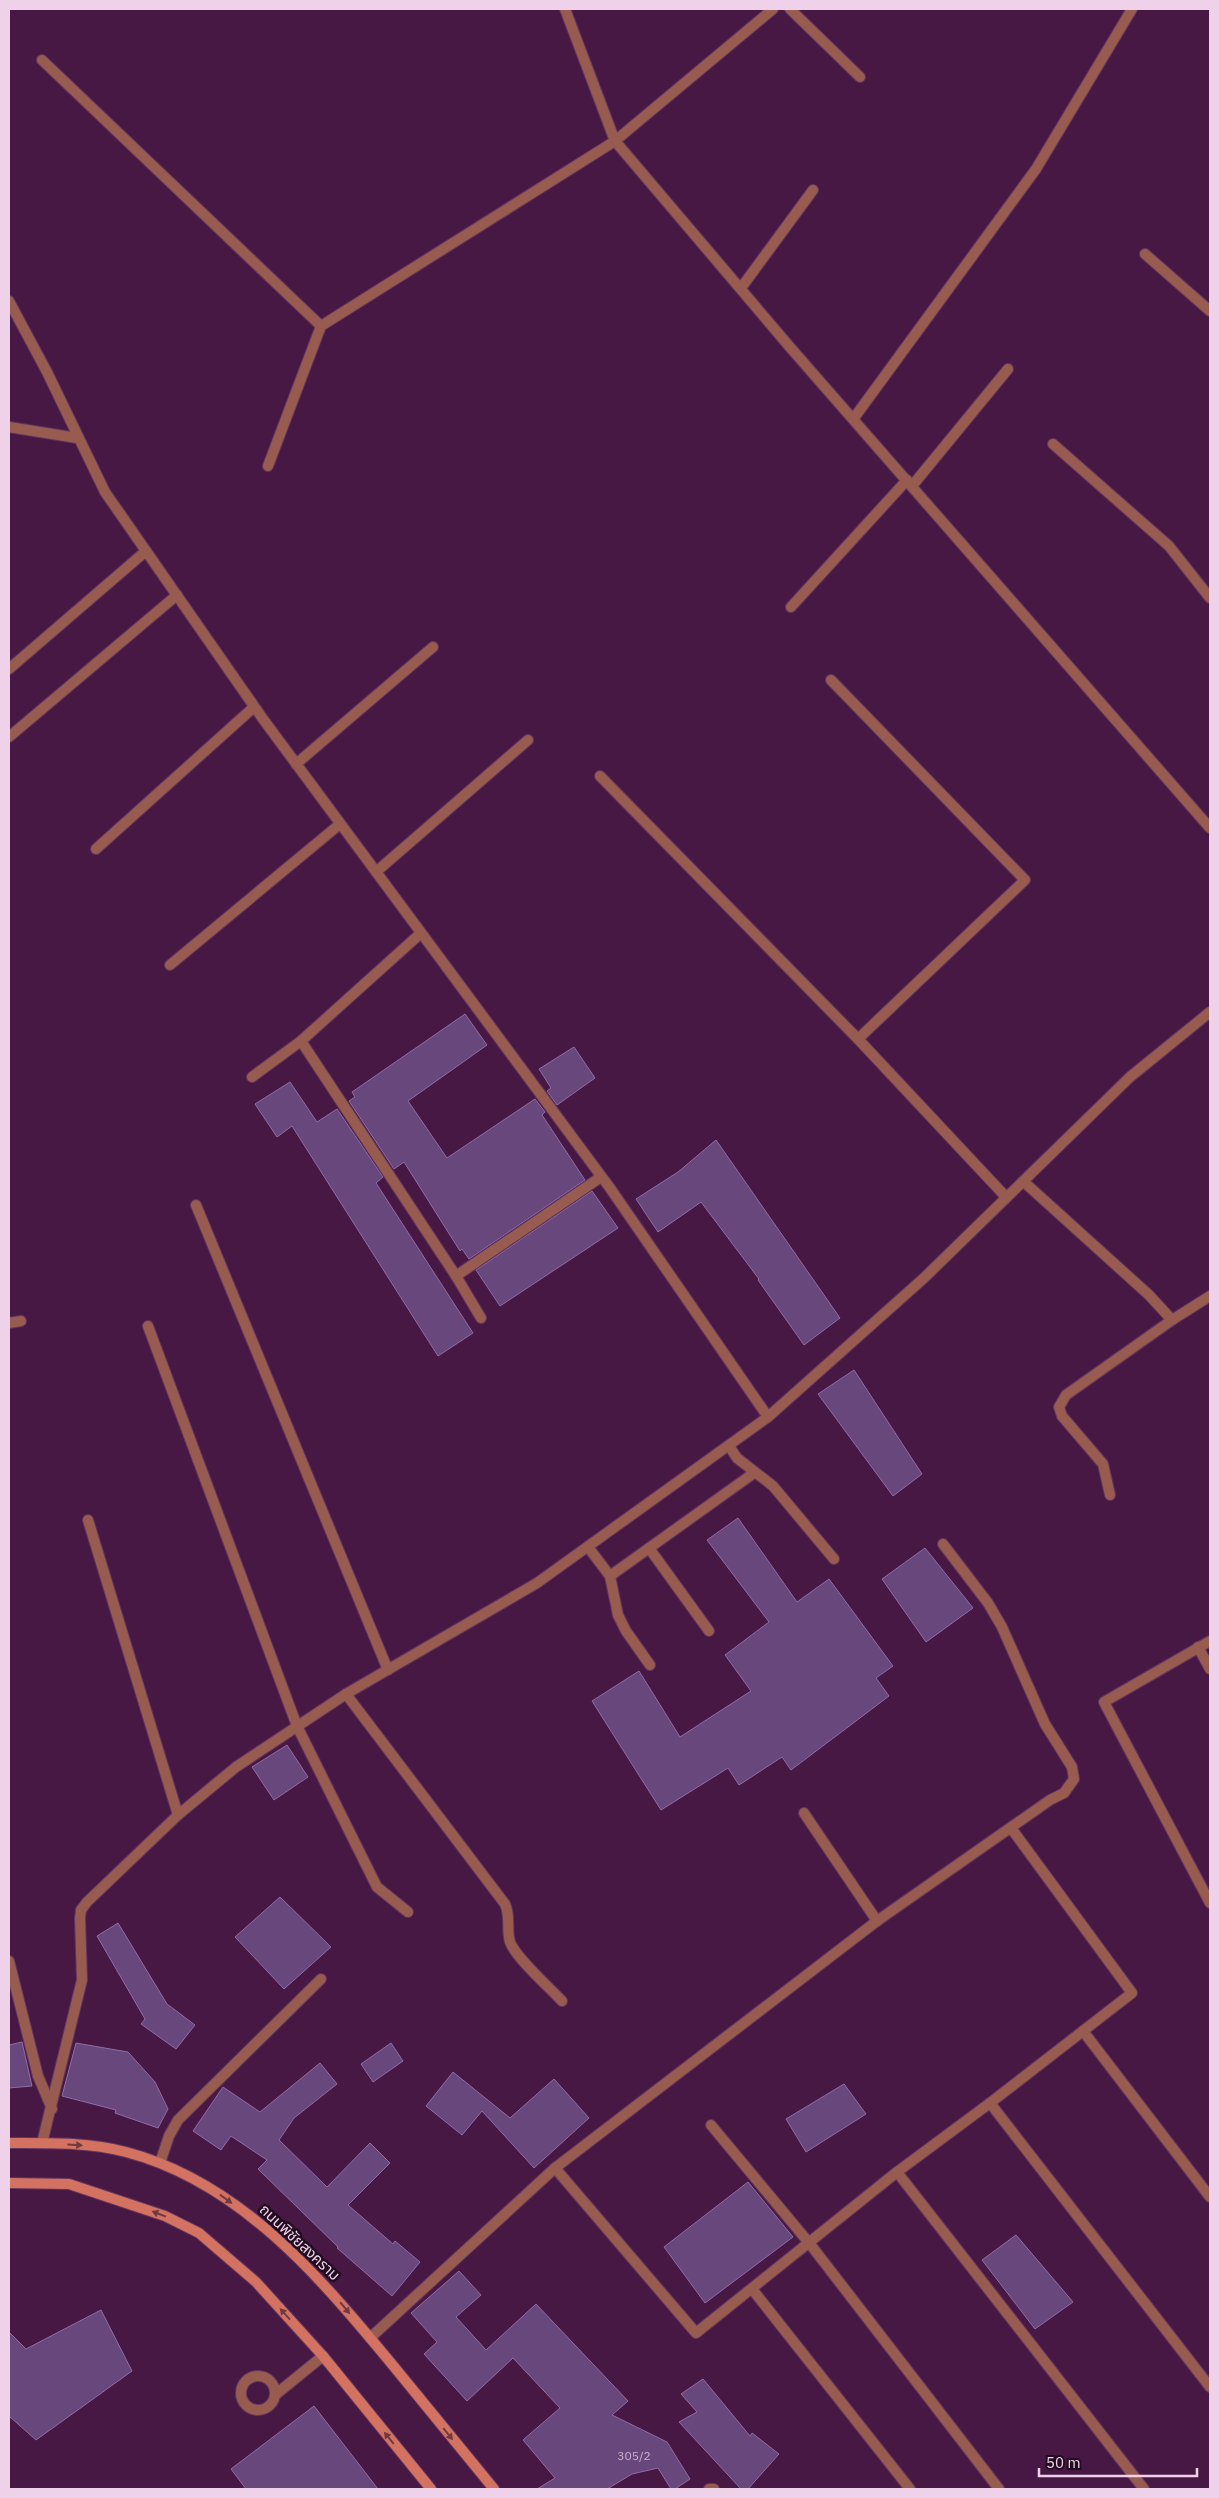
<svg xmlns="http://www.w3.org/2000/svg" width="1219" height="2498" viewBox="0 0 1219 2498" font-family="'IBM Plex Sans','Noto Sans Thai',sans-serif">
<rect width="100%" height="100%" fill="#471843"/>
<!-- building -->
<g fill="#68477d" stroke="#906da7">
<polygon points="465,1014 487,1045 408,1101 447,1158 535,1099 545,1112 542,1115 585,1180 469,1259 462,1249 460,1251 404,1162 394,1169 349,1101 355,1097 352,1092"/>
<polygon points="574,1047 595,1078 557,1105 547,1091 551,1088 539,1069"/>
<polygon points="290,1082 317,1122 337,1109 383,1177 376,1183 473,1333 438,1356 292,1126 277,1137 255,1104"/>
<polygon points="716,1140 840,1318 804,1345 758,1280 759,1279 701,1202 658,1232 636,1199 678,1172"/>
<polygon points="592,1191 618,1228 500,1306 476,1270"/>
<polygon points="854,1370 922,1474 893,1496 818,1394"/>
<polygon points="738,1518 797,1602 829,1579 893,1666 876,1678 889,1696 791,1770 782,1757 739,1785 728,1768 661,1810 592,1701 639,1671 680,1737 751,1691 725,1655 769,1622 707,1540"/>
<polygon points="925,1548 973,1608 926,1642 882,1579"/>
<polygon points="287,1745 308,1777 274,1800 252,1767"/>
<polygon points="280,1897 331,1947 284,1989 235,1937"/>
<polygon points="118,1923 167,2004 195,2025 176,2049 141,2024 145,2019 97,1936"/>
<polygon points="22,2042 32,2086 9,2088 9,2045"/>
<polygon points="76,2043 128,2052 155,2082 168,2109 158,2128 115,2113 116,2110 62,2096"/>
<polygon points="391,2043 403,2061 373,2082 361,2064"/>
<polygon points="320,2063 337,2084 294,2118 279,2140 327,2187 370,2143 390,2163 348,2205 393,2244 395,2241 420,2262 392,2296 337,2248 338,2247 258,2169 267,2160 231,2136 221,2150 193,2131 223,2087 260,2112"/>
<polygon points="453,2072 510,2118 554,2079 589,2118 534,2168 482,2111 462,2135 426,2106"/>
<polygon points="844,2084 866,2114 806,2152 786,2119"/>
<polygon points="748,2182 793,2237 705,2303 664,2247"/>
<polygon points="1016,2235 1073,2302 1035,2329 982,2260"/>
<polygon points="459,2271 481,2295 456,2317 486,2350 536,2304 628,2401 612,2415 667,2442 690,2479 675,2489 671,2489 658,2468 632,2474 607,2489 537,2489 555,2478 523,2440 560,2408 513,2358 467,2401 424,2354 437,2342 411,2313"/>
<polygon points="101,2310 132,2371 36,2440 9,2416 9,2332 26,2349"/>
<polygon points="703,2379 750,2436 752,2433 779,2454 748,2489 741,2489 679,2422 697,2412 681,2394"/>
<polygon points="314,2406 378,2489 246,2489 231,2469"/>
</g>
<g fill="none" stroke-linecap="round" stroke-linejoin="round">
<defs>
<g id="lane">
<polyline points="729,1446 737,1458 773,1486 834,1559"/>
<polyline points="588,1547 610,1576 618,1615 626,1631 650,1665"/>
<polyline points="649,1548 709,1631"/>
<polyline points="610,1576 754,1473"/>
<polyline points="804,1813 877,1921"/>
</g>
<g id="street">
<polyline points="565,9 615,141 789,346 1210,828"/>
<polyline points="790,9 860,77"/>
<polyline points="42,60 321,326 615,141 773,9"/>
<polyline points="1145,254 1210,311"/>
<polyline points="741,288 813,190"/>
<polyline points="9,301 47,372 105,492 263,719 610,1188 768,1417"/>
<polyline points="854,418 1036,169 1132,9"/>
<polyline points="9,427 77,438"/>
<polyline points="1053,444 1169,546 1210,598"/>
<polyline points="268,466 321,326"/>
<polyline points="912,486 1008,369"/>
<polyline points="791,607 907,480"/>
<polyline points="9,669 146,551"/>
<polyline points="831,680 1025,880 858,1039"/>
<polyline points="9,737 177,595"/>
<polyline points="296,764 433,647"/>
<polyline points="600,776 858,1039 1006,1197"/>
<polyline points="96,849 254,707"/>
<polyline points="376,872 528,740"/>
<polyline points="421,933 301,1041 456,1276 601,1177"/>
<polyline points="170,965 340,824"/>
<polyline points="252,1077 301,1041"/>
<polyline points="1024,1182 1149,1295 1172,1320 1066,1395 1059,1407 1062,1416 1103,1464 1110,1495"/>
<polyline points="196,1205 388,1670"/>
<polyline points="456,1276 481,1318"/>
<polyline points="1172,1320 1210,1296"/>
<polyline points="9,1323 21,1321"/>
<polyline points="148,1326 297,1726 377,1887 408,1912"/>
<polyline points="88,1520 178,1815"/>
<polyline points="1210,1641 1104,1702 1210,1903"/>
<polyline points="1198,1647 1210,1669"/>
<path d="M346,1694L505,1904C511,1917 506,1928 510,1942C516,1958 549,1987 562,2001"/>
<polyline points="9,1961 38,2076 52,2109"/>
<polyline points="1083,2031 1210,2197"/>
<polyline points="990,2103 1210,2387"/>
<polyline points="711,2125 810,2244 999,2489"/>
<polyline points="42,2143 82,1980 80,1918 81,1910 87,1902 178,1815 236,1767 346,1694 537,1583 768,1417 924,1278 1130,1077 1210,1012"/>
<polyline points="160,2163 169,2136 178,2120 321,1979"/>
<polyline points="555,2168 696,2333 897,2172 990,2103 1132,1993 1011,1828"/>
<polyline points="897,2172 1144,2489"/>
<polyline points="752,2289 910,2489"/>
<polyline points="370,2338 555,2168 877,1921 1050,1800 1064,1793 1074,1779 1072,1767 1045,1724 1002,1627 988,1603 943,1544"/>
<circle cx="258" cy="2393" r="17"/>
<polyline points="275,2395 323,2356"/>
<polyline points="709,2489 714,2489"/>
</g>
<g id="secondary">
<path d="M9,2143C48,2143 88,2142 126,2152C240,2182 319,2276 391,2363C425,2405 460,2447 494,2489"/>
<polyline points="9,2183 69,2184 165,2216 199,2233 256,2282 323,2356 431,2489"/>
</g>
</defs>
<!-- lane casing -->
<use href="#lane" stroke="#62365e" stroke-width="12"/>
<!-- street casing -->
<use href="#street" stroke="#62365e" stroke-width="12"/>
<!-- secondary casing -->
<use href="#secondary" stroke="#62365e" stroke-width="12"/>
<!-- lane -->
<use href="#lane" stroke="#985b50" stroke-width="10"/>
<!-- street -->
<use href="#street" stroke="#985b50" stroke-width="10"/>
<!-- secondary -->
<use href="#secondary" stroke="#d47261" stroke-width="10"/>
</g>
<!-- one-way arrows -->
<defs><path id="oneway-solid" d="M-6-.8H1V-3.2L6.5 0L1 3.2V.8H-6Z" transform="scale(1.25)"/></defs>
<g fill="#723a3d">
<use href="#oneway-solid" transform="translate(75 2145) rotate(3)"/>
<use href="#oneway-solid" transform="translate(226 2199) rotate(36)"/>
<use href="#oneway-solid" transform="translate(159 2214) rotate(-159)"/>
<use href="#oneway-solid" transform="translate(345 2308) rotate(50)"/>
<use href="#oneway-solid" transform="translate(285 2314) rotate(-132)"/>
<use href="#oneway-solid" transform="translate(448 2434) rotate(51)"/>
<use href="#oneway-solid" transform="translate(389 2438) rotate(-129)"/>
</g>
<g text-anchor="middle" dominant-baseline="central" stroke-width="5" stroke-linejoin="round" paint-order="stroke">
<!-- number labels -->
<g font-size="12" fill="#cdaecf">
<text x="634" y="2455">305/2</text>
</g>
<!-- street labels -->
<g font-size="15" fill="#efd1ea" stroke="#220d20">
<text transform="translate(300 2242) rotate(43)">ถนนพิชัยสงคราม</text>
</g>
</g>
<!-- border -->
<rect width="1219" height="2498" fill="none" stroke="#efd1ea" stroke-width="20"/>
<!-- scale -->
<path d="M1039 2468v8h158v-8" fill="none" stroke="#efd1ea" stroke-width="2.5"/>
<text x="1046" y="2468" font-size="15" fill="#efd1ea" stroke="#220d20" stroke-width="4" paint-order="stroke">50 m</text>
</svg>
